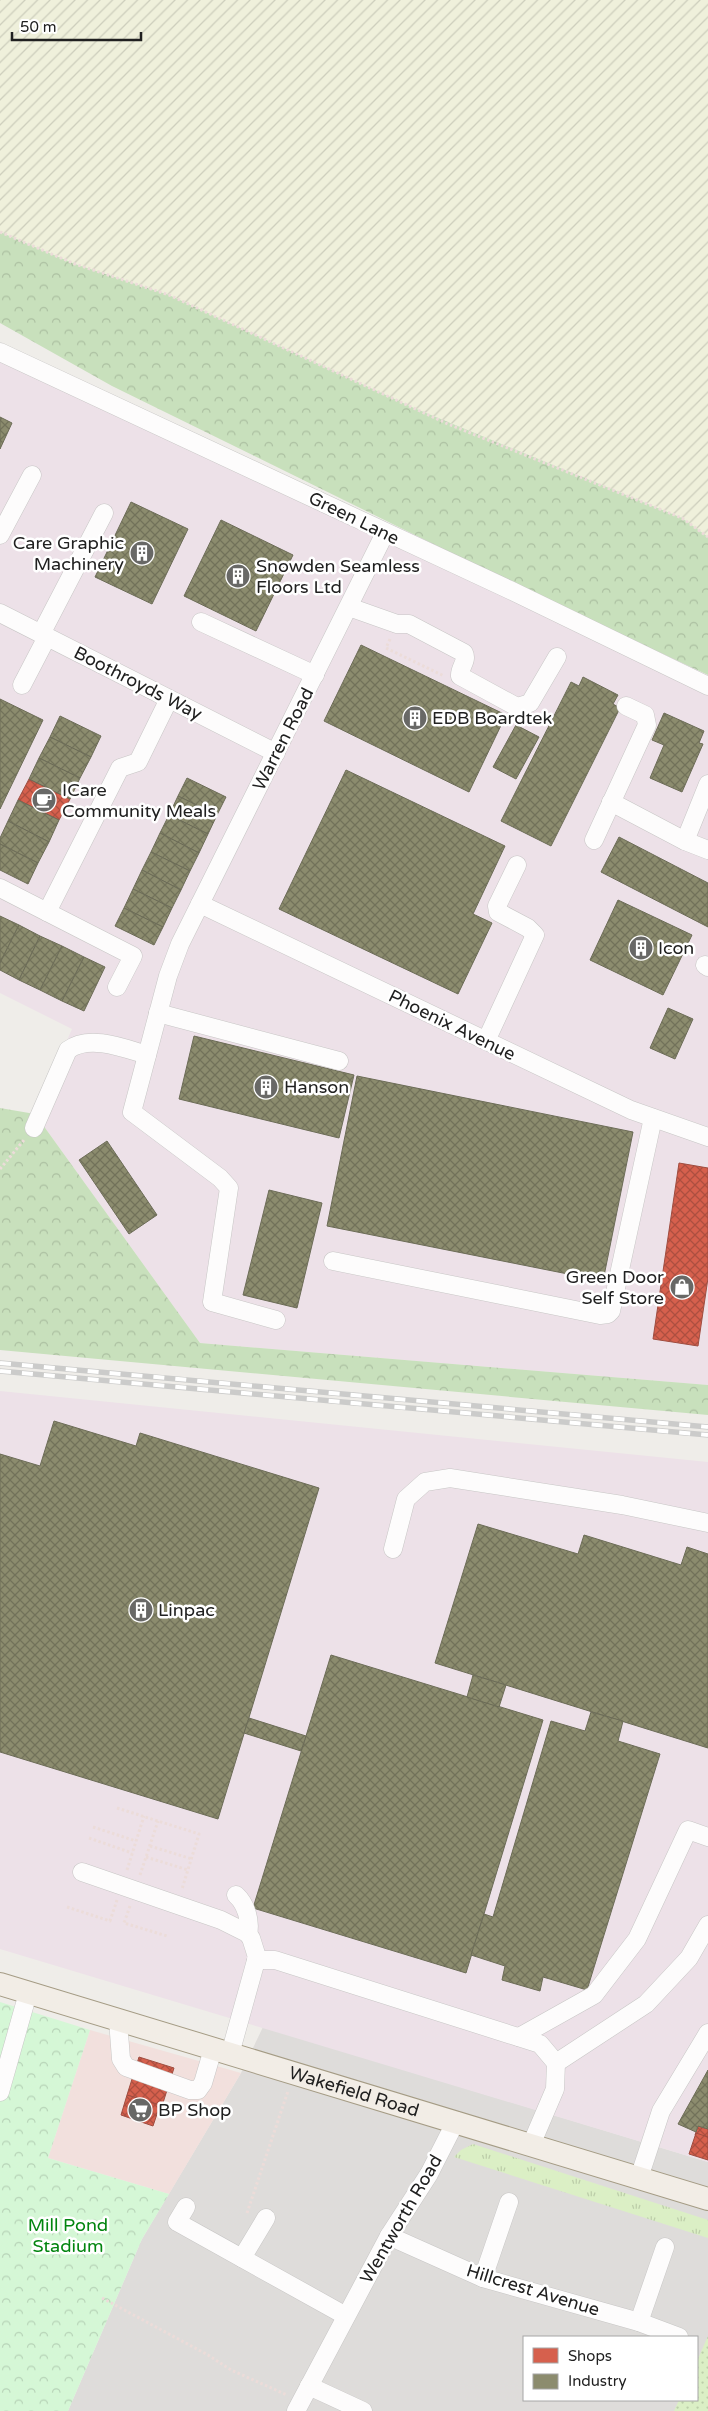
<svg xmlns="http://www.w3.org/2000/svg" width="708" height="2411" viewBox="0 0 708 2411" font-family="'Varela Round',sans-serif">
<defs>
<pattern id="farmland-furrows" width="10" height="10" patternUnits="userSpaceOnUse" patternTransform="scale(1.25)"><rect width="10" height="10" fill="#eff0db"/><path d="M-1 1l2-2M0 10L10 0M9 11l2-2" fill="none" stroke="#cdcebc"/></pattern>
<pattern id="grass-tufts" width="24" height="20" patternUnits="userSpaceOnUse" patternTransform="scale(1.25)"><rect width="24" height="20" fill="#dbefc5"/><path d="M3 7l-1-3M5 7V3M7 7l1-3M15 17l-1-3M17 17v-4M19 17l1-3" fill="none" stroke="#bccda9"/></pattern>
<pattern id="forest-crowns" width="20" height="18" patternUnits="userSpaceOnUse" patternTransform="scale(1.25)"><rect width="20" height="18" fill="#c8e0bc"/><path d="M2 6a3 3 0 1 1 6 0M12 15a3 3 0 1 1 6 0" fill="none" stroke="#acc0a1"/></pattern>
<pattern id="park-crowns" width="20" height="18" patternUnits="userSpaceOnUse" patternTransform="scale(1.25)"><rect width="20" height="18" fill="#d5f7d6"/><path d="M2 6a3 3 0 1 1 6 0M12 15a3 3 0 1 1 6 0" fill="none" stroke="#b7d3b7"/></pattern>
<pattern id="garden-dots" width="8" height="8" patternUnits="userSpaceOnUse" patternTransform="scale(1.25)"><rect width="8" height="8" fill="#dbefc5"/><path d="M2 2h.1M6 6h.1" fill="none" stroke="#bccda9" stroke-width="1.8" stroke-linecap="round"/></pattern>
<pattern id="shops-cross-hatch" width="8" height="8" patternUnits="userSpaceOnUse" patternTransform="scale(1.25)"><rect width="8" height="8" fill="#d6604d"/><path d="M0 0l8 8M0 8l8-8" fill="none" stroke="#ad4f40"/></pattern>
<pattern id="industry-cross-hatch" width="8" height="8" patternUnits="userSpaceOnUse" patternTransform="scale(1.25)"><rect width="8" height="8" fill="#8c8c6e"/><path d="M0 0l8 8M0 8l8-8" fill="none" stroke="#72725a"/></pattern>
</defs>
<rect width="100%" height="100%" fill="#efede9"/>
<!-- residential -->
<path fill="#dedcda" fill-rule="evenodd" d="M263,2027L708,2162V2411H68L142,2239L241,2073ZM524,2337H697V2400H524Z"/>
<!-- commercial -->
<polygon fill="#f2e0dd" points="90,2030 241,2073 169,2194 48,2158"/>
<!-- industrial -->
<g fill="#ede1e8">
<polygon points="0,352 708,683 708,1385 200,1343 35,1114 72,1029 0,993"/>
<polygon points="0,1391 708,1462 708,2162 0,1949"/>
</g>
<!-- farmland -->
<polygon fill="url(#farmland-furrows)" points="0,0 708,0 708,537 682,518 414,408 169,295 75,264 0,232"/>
<!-- grass -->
<polygon fill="url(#grass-tufts)" points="473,2144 708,2220 708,2238 454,2157 461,2150"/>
<!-- forest -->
<g fill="url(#forest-crowns)">
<polygon points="0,232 75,264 169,295 414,408 682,518 708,537 708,675 541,597 112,386 0,323"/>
<polygon points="0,1108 35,1114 200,1343 708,1385 708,1415 0,1350"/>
</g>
<!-- park -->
<polygon fill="url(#park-crowns)" points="0,2002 90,2030 48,2158 169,2194 142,2239 68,2411 0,2411"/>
<!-- garden -->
<polygon fill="url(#garden-dots)" points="708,2336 708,2411 674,2411 679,2400 697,2400 697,2361"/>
<!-- shops -->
<g fill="url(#shops-cross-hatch)" stroke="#9f4d40">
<polygon points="29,779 70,799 59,820 18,800"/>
<polygon points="679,1163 708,1168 708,1278 698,1346 653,1339"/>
<polygon points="139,2057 174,2068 162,2106 127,2095"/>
<polygon points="127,2095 160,2105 153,2126 121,2115"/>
<polygon points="698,2126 708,2129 708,2139 695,2135"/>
<polygon points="696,2133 708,2137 708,2160 689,2154"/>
</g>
<!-- industry -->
<g fill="url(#industry-cross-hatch)" stroke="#6c6c57">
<polygon points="0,417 12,423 0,449"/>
<polygon points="131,502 188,529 152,604 95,577"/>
<polygon points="221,520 293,555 256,631 184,596"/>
<polygon points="361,645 506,715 469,792 324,721"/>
<polygon points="583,677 618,695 613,704 620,708 551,846 501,821 571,682 579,686"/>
<polygon points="0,699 43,720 0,809"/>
<polygon points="664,713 704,731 699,743 703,744 682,792 650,778 664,745 652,740"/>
<polygon points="60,716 101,736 91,757 50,737"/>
<polygon points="516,725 539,737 516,779 493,767"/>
<polygon points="50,737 91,757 80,778 39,758"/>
<polygon points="39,758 80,778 70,799 29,779"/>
<polygon points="346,770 505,846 473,914 492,923 458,994 279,909"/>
<polygon points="187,778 226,797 217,815 178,796"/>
<polygon points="178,796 217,815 208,834 169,815"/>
<polygon points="18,800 59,820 49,842 8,821"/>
<polygon points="169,815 208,834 199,853 160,833"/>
<polygon points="8,821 49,842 38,863 0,844 0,838"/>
<polygon points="160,833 199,853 190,871 151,852"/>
<polygon points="619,837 708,883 708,927 601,872"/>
<polygon points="0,844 38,863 28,884 0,870"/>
<polygon points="151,852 190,871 181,890 142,870"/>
<polygon points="142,870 181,890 172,908 133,889"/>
<polygon points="133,889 172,908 163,927 124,908"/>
<polygon points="618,900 692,935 663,995 590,960"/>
<polygon points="124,908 163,927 154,945 115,926"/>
<polygon points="0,916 19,925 0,963"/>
<polygon points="19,925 40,936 19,980 0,970 0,963"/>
<polygon points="40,936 62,946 40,990 19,980"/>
<polygon points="62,946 84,957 62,1001 40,990"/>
<polygon points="84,957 105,967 84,1011 62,1001"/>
<polygon points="668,1008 693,1019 675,1059 650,1048"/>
<polygon points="194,1036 354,1075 339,1138 179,1099"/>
<polygon points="357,1076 633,1132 603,1281 327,1226"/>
<polygon points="107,1141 157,1215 129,1234 79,1160"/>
<polygon points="269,1190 322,1203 297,1308 243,1295"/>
<polygon points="54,1421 136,1446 140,1433 319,1488 218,1819 0,1752 0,1454 40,1466"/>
<polygon points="478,1524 578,1554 584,1535 681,1565 687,1547 708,1554 708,1748 435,1663"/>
<polygon points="331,1655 543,1720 466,1973 253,1908"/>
<polygon points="473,1675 506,1685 499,1707 467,1697"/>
<polygon points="591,1712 623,1721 618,1741 660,1754 587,1990 543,1977 540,1991 502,1980 505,1966 471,1955 484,1914 493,1917 551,1721 585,1731"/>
<polygon points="249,1718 306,1736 301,1751 244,1733"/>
<polygon points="708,2070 708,2129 698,2126 696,2132 678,2124"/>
</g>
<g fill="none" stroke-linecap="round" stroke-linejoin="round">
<defs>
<g id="minor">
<polyline points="0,352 510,590 708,686"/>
<polyline points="0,535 32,475"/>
<path d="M349,607L397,624H409L464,653C468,661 459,668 460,676L517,707L530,703L557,657"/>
<polyline points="0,613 276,753"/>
<polyline points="201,622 315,675"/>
<polyline points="41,634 104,513"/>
<polyline points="22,685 47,637"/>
<polyline points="611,802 685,841 708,850"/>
<polyline points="594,840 647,725 645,715 626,706"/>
<polyline points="685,841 708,784"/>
<polyline points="0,888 133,956 117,987"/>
<polyline points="200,904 631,1110 708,1137"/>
<polyline points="47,912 120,768 138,762 169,699"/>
<polyline points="705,965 708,967"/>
<polyline points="158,1013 339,1061"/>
<polyline points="486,1041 535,935 528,928 498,912 497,906 517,865"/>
<path d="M34,1128L68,1050C89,1034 124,1048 147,1055"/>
<polyline points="333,1261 600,1315 608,1314 611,1311 653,1118"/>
<polyline points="276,1320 212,1302 229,1188 220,1178 132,1112 168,976 180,944 385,533"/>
<polyline points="393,1549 406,1499 425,1482 450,1478 622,1505 708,1523"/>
<polyline points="82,1872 221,1920 247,1933 251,1938 257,1957 230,2054"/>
<path d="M236,1895C246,1904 251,1921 248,1934"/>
<polyline points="256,1960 275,1960 540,2044 556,2063 555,2089 531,2145"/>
<polyline points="118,2020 121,2059 126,2067 190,2090 198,2090 203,2083 213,2049"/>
<polyline points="519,2037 594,1995 637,1939 688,1830 708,1837"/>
<polyline points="556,2063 646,2004 689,1958 708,1925"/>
<polyline points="0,2092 28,1993"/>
<polyline points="639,2178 661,2111 708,2033"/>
<polyline points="186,2207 177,2222 346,2316"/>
<polyline points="389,2236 483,2278 639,2322 679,2337"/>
<polyline points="242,2258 266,2218"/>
<polyline points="483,2278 509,2202"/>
<polyline points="639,2322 665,2247"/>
<polyline points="309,2386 363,2411"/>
<polyline points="296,2411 389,2236 429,2174 456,2121"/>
</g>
<g id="major">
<path id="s1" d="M0,1984L708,2199"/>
</g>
</defs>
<!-- minor casing -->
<use href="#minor" stroke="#c7c6c5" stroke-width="19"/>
<!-- major casing -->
<use href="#major" stroke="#a59c85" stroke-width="24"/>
<!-- path -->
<g stroke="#ecdcd9" stroke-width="3" stroke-dasharray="2.5 2.5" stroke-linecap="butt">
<polyline points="0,232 75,264 169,295 448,424 682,518 708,537"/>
<polyline points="390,639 386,648 444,676"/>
<polyline points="0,1169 24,1140"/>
<polyline points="117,1808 199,1834 182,1889"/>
<polyline points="93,1827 136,1841"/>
<polyline points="89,1838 132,1853"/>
<polyline points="150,1846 192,1859"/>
<polyline points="146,1857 188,1870"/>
<polyline points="127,1870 144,1816"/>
<polyline points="140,1875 158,1821"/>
<polyline points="130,1906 124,1923 167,1936"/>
<polyline points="67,1907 110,1921 117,1900"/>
<polyline points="247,2213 288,2091"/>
<polyline points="102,2298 208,2355 231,2370 287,2395"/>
</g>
<!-- minor -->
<use href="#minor" stroke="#fdfcfc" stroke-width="18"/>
<!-- major -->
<use href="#major" stroke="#f2ede6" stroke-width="22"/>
<defs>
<g id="rail">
<polyline points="0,1363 708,1427"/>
<polyline points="0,1371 708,1435"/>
</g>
</defs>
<!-- rail casing -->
<use href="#rail" stroke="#cbcbca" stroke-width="5.5"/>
<!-- rail -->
<use href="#rail" stroke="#fff" stroke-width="4" stroke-dasharray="11" stroke-linecap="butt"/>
</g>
<!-- icons -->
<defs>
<symbol id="building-disc" viewBox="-11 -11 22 22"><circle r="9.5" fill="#686866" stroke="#fff"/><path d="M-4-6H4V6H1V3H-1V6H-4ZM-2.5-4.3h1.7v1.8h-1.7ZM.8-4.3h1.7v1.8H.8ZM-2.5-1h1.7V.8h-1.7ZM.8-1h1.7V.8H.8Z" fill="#fff"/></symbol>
<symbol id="cafe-disc" viewBox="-11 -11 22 22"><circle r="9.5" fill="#686866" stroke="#fff"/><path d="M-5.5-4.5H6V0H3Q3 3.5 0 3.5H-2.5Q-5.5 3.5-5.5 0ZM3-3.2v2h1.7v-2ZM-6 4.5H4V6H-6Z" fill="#fff"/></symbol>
<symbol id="shop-disc" viewBox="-11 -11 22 22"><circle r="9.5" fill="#686866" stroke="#fff"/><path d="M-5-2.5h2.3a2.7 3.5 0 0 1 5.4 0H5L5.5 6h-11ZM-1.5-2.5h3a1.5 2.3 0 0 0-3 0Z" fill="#fff"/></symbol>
<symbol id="supermarket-disc" viewBox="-11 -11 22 22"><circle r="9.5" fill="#686866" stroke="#fff"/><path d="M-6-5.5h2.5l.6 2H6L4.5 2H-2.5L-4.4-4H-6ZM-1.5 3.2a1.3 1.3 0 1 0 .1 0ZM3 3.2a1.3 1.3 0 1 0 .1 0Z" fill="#fff"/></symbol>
</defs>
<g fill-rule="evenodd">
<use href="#building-disc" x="128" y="539" width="28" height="28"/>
<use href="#building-disc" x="224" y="562" width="28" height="28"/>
<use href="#building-disc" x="401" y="704" width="28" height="28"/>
<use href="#cafe-disc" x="30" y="786" width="28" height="28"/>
<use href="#building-disc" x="627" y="934" width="28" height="28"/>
<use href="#building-disc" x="252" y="1073" width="28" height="28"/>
<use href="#shop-disc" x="668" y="1273" width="28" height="28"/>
<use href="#building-disc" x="127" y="1596" width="28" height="28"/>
<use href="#supermarket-disc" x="126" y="2096" width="28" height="28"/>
</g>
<g text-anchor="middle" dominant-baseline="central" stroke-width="5" stroke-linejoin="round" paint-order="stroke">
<!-- street labels -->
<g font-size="18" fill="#202020" stroke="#fff">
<text transform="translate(354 518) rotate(26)">Green Lane</text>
<text transform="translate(138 683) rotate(27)">Boothroyds Way</text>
<text transform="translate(283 739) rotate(-63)">Warren Road</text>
<text transform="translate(452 1025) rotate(26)">Phoenix Avenue</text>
<text stroke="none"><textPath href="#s1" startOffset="370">Wakefield Road</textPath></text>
<text transform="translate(401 2219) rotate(-60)">Wentworth Road</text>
<text transform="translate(533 2290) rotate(17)">Hillcrest Avenue</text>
</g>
<!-- poi labels -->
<g font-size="18" fill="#202020" stroke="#fff" text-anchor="start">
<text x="124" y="543" text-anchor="end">Care Graphic<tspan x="124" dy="21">Machinery</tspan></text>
<text x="256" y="566">Snowden Seamless<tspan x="256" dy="21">Floors Ltd</tspan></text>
<text x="432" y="718">EDB Boardtek</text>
<text x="62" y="790">ICare<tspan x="62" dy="21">Community Meals</tspan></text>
<text x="658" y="948">Icon</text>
<text x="284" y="1087">Hanson</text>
<text x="664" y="1277" text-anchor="end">Green Door<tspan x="664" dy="21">Self Store</tspan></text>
<text x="158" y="1610">Linpac</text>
<text x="158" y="2110">BP Shop</text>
</g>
<!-- park labels -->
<g font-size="18" fill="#02850f" stroke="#fff">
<text x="68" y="2225">Mill Pond<tspan x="68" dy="21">Stadium</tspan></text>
</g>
</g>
<!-- legend -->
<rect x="523" y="2336" width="175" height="65" fill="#ffffff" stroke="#a6a6a6"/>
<rect x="533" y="2348" width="25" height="15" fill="#d6604d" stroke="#a6a6a6"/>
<text x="568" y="2361" font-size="15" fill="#202020">Shops</text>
<rect x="533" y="2374" width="25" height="15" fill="#8c8c6e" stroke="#a6a6a6"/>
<text x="568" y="2386" font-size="15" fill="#202020">Industry</text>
<!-- scale -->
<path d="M12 32v8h129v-8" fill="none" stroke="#202020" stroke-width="2.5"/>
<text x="20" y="32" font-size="15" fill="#202020" stroke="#ffffff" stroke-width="4" paint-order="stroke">50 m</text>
</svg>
